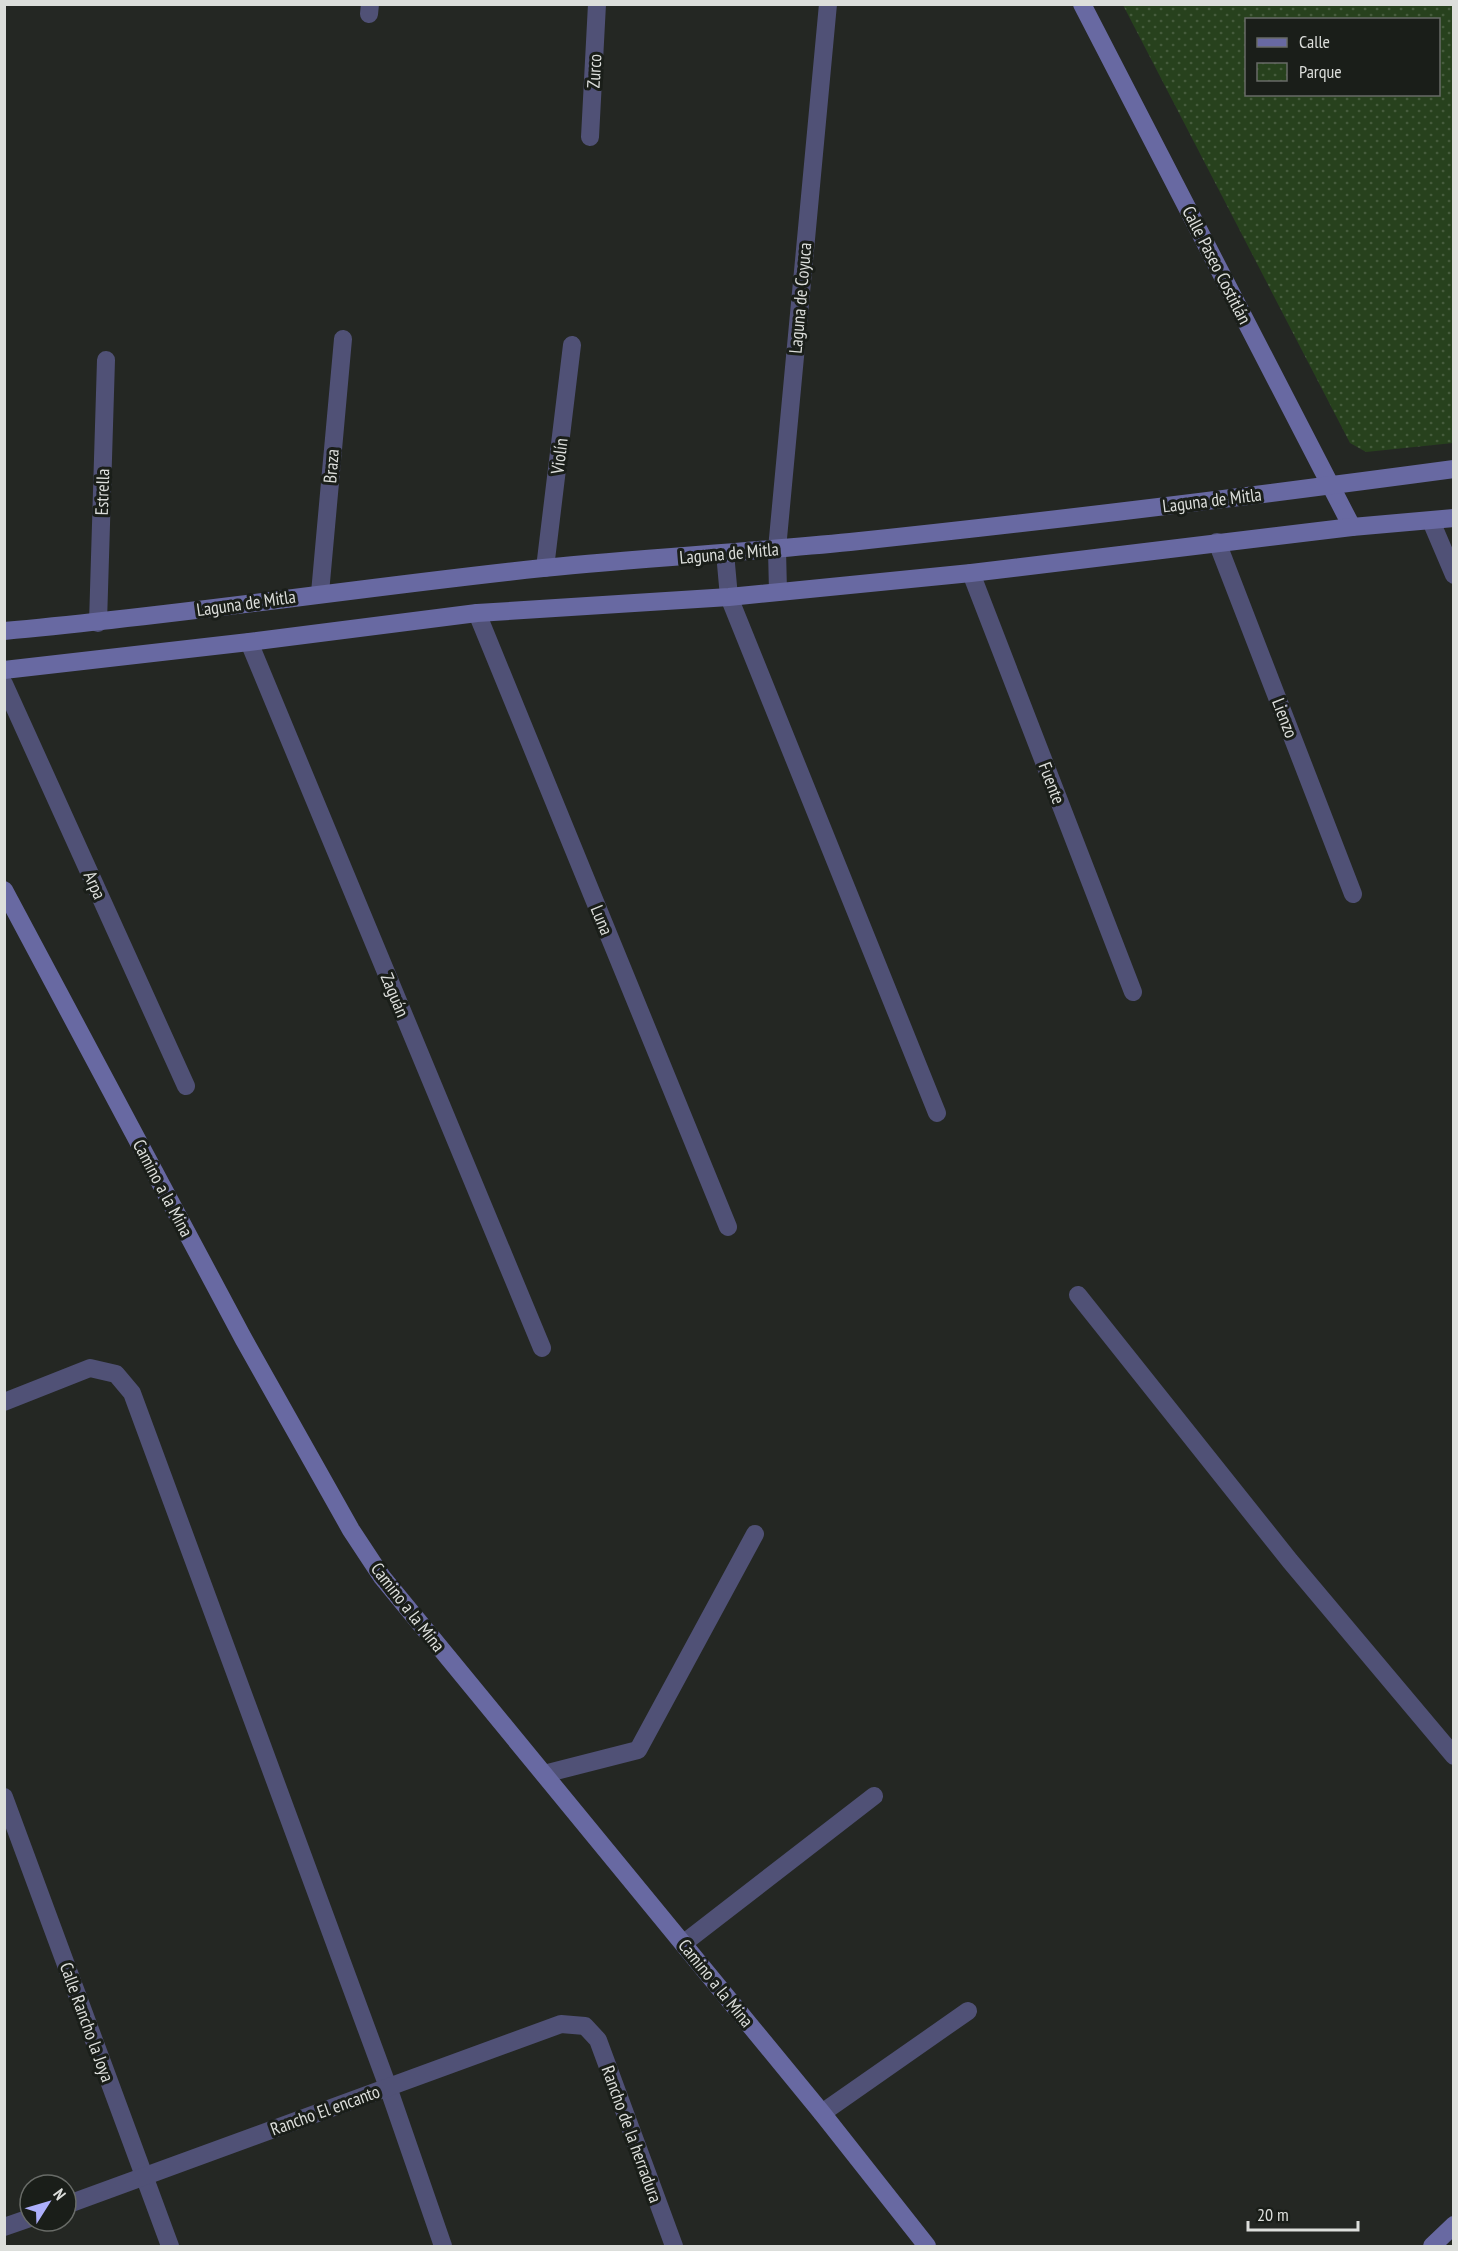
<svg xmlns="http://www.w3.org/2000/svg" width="1458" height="2251" viewBox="0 0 1458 2251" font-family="'PT Sans Narrow',sans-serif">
<defs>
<pattern id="park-dots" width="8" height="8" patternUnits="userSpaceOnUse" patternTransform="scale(1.5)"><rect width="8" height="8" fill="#27411d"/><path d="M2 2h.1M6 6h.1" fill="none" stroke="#465c3d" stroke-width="1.8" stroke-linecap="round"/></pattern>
</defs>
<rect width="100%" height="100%" fill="#242723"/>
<!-- park -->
<path fill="url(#park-dots)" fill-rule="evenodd" d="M1123,5H1453V443L1366,452L1350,443ZM1246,20H1438V94H1246Z"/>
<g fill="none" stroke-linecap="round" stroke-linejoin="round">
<!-- street -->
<g stroke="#505176" stroke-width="18">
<polyline points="369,14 370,4"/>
<polyline points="590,137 597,4"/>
<polyline points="1431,521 1454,575"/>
<polyline points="1217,542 1353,894"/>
<polyline points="725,553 729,597 937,1113"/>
<polyline points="545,568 572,345"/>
<polyline points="971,573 1133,992"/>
<polyline points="778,592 777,549 828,4"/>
<polyline points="320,593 343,339"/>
<polyline points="477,613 728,1227"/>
<polyline points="98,623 106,360"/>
<polyline points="249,642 542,1348"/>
<polyline points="4,684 186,1086"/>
<polyline points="1078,1295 1290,1561 1454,1756"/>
<polyline points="4,1402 90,1368 116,1374 132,1393 388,2087 443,2246"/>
<polyline points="544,1774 638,1750 755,1534"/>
<polyline points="4,1797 170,2246"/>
<polyline points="684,1943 874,1796"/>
<polyline points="822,2113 968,2011"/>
<polyline points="66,2205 561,2024 585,2026 598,2040 674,2246"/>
<polyline points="4,2227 30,2218"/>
</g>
<!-- secondary -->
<g stroke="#6869a2" stroke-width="18">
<polyline points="1082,4 1352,527"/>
<path d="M4,631C184,615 363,587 543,568C645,558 748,552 850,542C1051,521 1253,496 1454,469"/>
<polyline points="4,670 249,642 477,613 729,597 971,573 1352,527 1454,518"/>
<polyline points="4,890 243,1338 351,1530 382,1577 822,2113 927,2246"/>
<polyline points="1432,2246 1454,2225"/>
</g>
</g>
<g text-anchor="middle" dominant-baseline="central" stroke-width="6" stroke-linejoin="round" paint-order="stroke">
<!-- street labels -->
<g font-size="18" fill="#dcdedb" stroke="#1a1e19">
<text transform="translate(594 71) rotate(-87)">Zurco</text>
<text transform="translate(1217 265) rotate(63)">Calle Paseo Costitlán</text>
<text transform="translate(800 298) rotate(-85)">Laguna de Coyuca</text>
<text transform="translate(559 456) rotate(-83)">Violín</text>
<text transform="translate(331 466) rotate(-85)">Braza</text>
<text transform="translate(102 492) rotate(-88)">Estrella</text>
<text transform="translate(1212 500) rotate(-7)">Laguna de Mitla</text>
<text transform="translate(729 553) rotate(-5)">Laguna de Mitla</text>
<text transform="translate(246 603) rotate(-8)">Laguna de Mitla</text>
<text transform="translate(1285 718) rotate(69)">Lienzo</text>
<text transform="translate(1052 783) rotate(69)">Fuente</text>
<text transform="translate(95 885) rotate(66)">Arpa</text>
<text transform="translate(602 920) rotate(68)">Luna</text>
<text transform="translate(395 995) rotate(67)">Zaguán</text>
<text transform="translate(163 1188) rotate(62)">Camino a la Mina</text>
<text transform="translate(408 1607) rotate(52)">Camino a la Mina</text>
<text transform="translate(716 1983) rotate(51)">Camino a la Mina</text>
<text transform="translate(87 2022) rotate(70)">Calle Rancho la Joya</text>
<text transform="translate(325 2110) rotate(-20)">Rancho El encanto</text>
<text transform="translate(632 2134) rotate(70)">Rancho de la herradura</text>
</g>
</g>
<!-- border -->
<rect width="1458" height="2251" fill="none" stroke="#dcdedb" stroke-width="12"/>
<!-- legend -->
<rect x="1245" y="18" width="195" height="78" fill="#1a1e19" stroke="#686b67" stroke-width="1.5"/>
<rect x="1257" y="38" width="30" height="9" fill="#6869a2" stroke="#686b67" stroke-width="1.5"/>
<text x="1299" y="48" font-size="18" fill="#dcdedb">Calle</text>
<rect x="1257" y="63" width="30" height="18" fill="url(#park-dots)" stroke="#686b67" stroke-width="1.5"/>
<text x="1299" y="78" font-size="18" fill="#dcdedb">Parque</text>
<!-- north arrow -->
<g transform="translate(48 2203) rotate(53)"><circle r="28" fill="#1a1e19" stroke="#686b67" stroke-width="1.5"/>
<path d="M0-4.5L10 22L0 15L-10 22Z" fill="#adaffb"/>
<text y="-9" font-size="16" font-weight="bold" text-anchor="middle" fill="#dcdedb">N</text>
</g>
<!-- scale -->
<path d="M1248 2221v9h110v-9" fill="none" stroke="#dcdedb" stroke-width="3"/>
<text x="1257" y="2221" font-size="18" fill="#dcdedb" stroke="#1a1e19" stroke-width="4.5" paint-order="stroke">20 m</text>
</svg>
